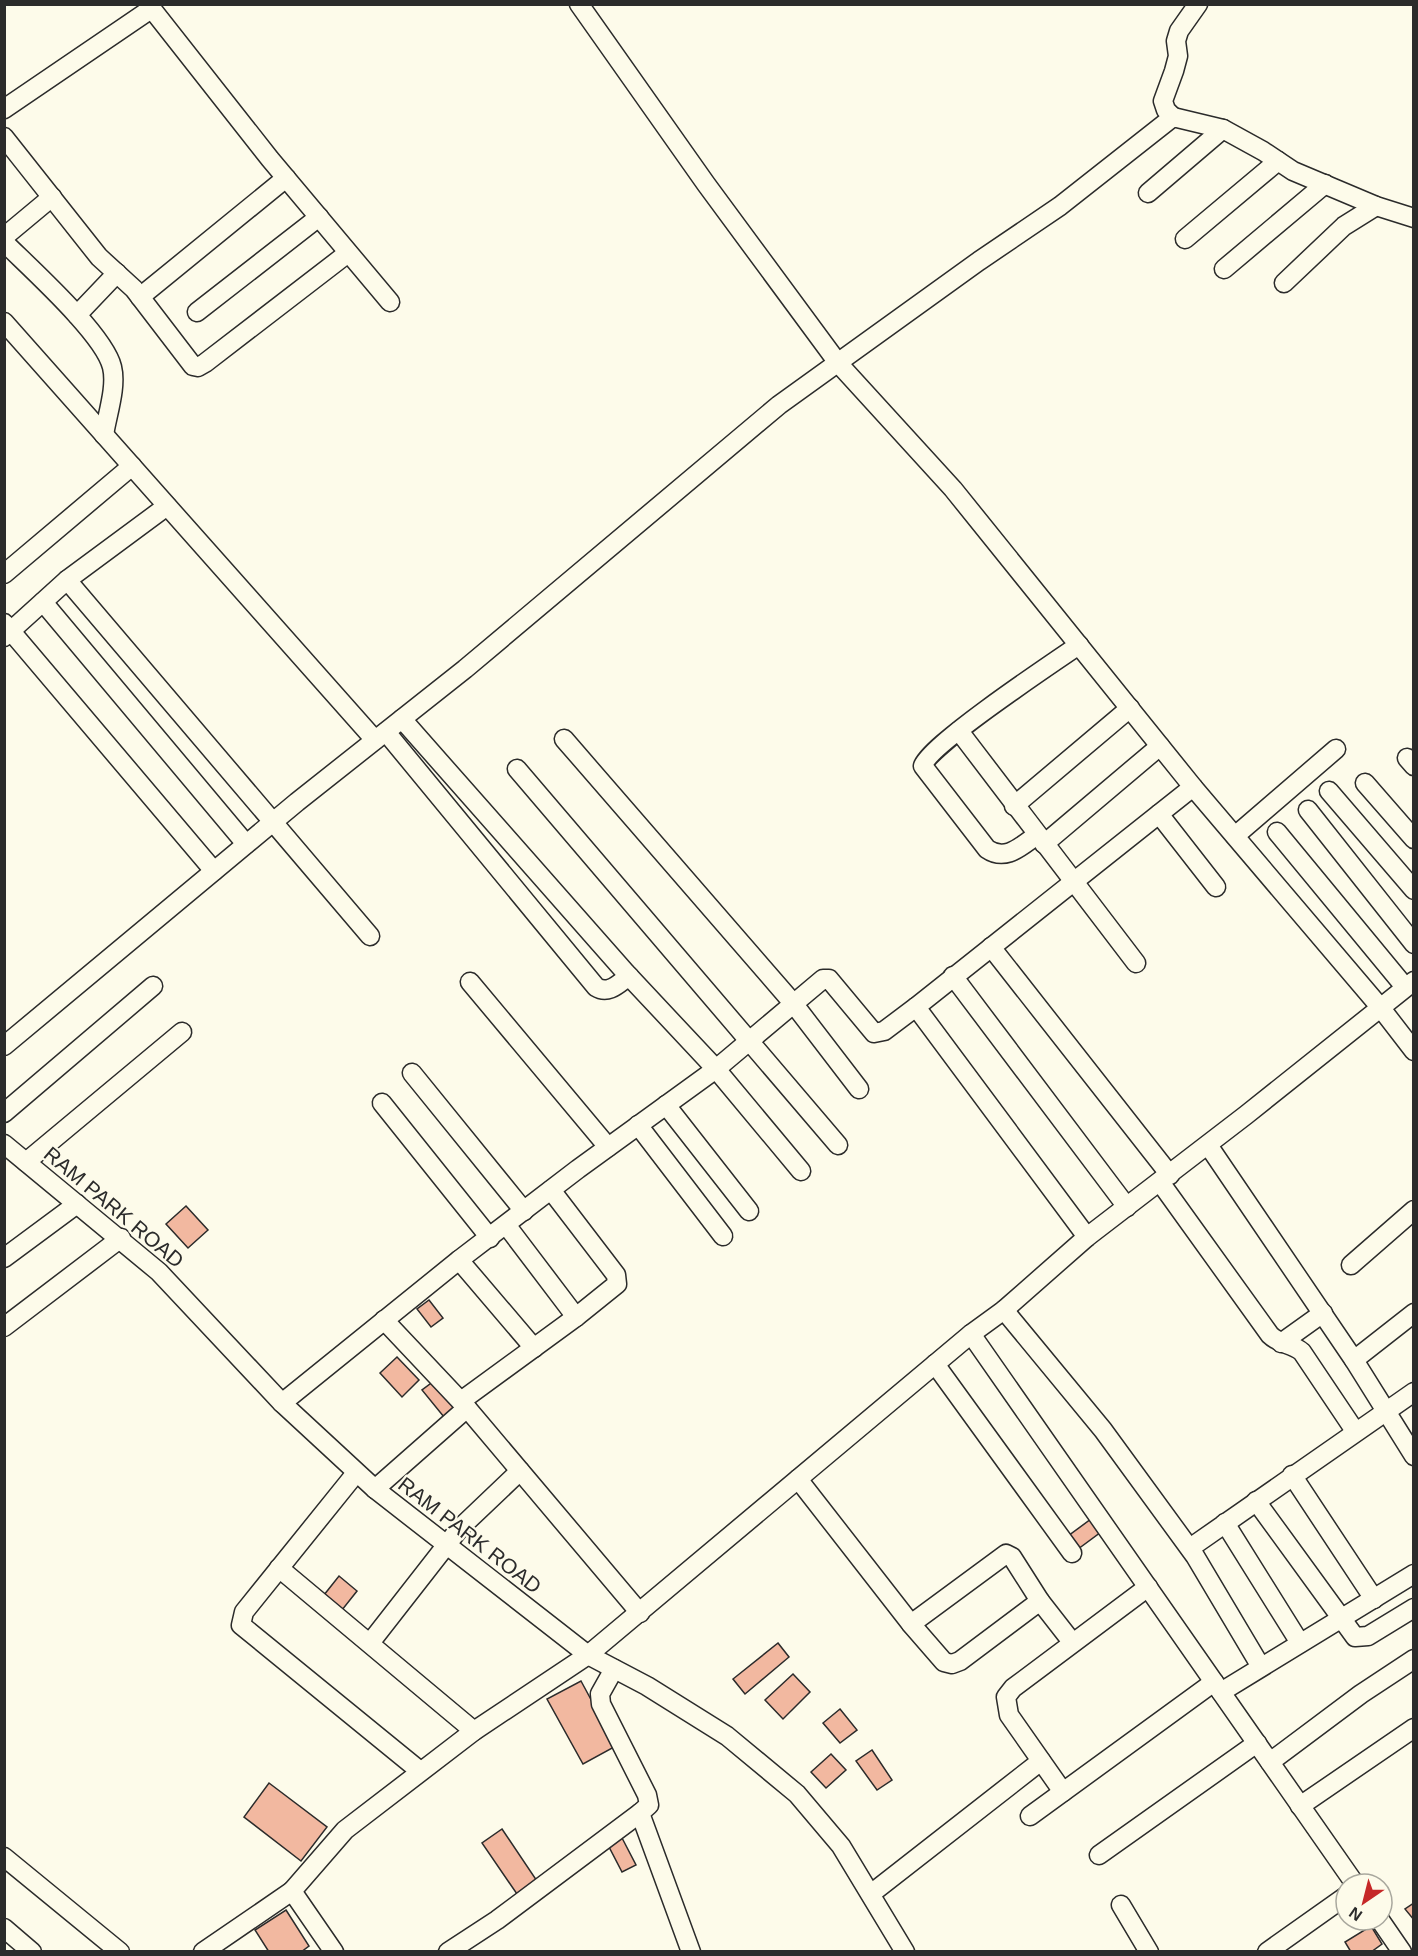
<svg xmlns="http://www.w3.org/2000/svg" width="1418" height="1956" viewBox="0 0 1418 1956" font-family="Helvetica,sans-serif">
<rect width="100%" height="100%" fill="#fdfbea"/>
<!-- building -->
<g fill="#f2b8a0" stroke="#2b2b2b" stroke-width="1.5">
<polygon points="186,1206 208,1230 188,1248 166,1224"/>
<polygon points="429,1300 443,1318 431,1327 417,1309"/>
<polygon points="397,1357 419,1380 402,1397 380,1373"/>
<polygon points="434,1381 456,1408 444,1417 422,1390"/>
<polygon points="1095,1516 1105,1529 1074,1552 1064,1539"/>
<polygon points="339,1576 357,1591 342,1610 324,1595"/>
<polygon points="778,1643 789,1657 745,1694 733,1679"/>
<polygon points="793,1674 810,1692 783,1719 765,1700"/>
<polygon points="581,1681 616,1746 583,1764 547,1699"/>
<polygon points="840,1709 857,1730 840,1743 823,1723"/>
<polygon points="872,1750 892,1780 877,1790 856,1761"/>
<polygon points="831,1754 846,1770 826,1788 811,1772"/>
<polygon points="269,1783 327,1827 301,1861 244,1817"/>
<polygon points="502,1829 537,1881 517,1894 482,1843"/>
<polygon points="621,1836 636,1865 622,1872 607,1843"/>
<polygon points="1414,1903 1414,1920 1405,1909"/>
<polygon points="286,1910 309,1946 301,1952 269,1952 255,1930"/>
<polygon points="1371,1926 1382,1944 1371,1952 1351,1952 1345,1942"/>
</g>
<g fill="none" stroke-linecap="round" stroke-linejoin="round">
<defs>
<g id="minor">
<polyline points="148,4 270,159 390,302"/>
<polyline points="579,4 706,184 838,363 953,489 1193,787 1380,1007 1414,1051"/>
<polyline points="4,109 151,9"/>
<polyline points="1173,117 1166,110 1163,101 1174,71 1178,56 1176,41 1179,31 1198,4"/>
<polyline points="4,137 99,257 134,289 193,366 198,367 205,363 348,253"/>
<polyline points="1148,193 1223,129"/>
<polyline points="4,237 52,197"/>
<polyline points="1185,239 1278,161"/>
<path d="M4,242C30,268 104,334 112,367C117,387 107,415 104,435"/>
<polyline points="1224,269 1325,184"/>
<polyline points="1284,283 1344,226 1376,206"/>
<polyline points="140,297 286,178"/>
<polyline points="197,312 319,217"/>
<polyline points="77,315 117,273"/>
<polyline points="4,322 375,740"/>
<polyline points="4,574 132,466"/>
<polyline points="67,580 370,936"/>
<polyline points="43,602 246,844"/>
<polyline points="4,623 214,871"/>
<polyline points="4,637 67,580 167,506"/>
<polyline points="402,719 626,973 716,1069 801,1171"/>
<polyline points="959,731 1136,963"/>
<path d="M386,732L596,987C609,995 619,983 629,976"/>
<polyline points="564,739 793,1003 859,1089"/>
<polyline points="1407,758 1414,766"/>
<polyline points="517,769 838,1145"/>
<polyline points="1365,783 1414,839"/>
<polyline points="1329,791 1414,890"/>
<polyline points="1014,806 1130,708"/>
<polyline points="1308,810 1414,944"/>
<polyline points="1159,814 1216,887"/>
<polyline points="1277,832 1405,987"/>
<path d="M1037,835C1021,846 1006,862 987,849L923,766C928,746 1054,662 1079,645"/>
<polyline points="1235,836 1336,749"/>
<polyline points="1044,844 1160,746"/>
<polyline points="991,947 1170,1175"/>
<polyline points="953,976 1127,1207"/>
<polyline points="470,982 608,1147"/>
<polyline points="4,1046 297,802 465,669 779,405 979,261 1060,206 1173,117 1223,129 1263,151 1293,171 1376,206 1414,218"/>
<polyline points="412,1073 524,1211"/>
<polyline points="382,1103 490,1238"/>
<polyline points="666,1105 749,1211"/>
<polyline points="4,1113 153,986"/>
<polyline points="638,1125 723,1236"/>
<polyline points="4,1144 159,1272 282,1403 375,1489 588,1655 647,1686 727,1736 797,1794 841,1846 905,1952"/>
<polyline points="1208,1145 1354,1360 1414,1456"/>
<polyline points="26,1162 182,1032"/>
<path d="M1160,1182L1270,1335C1280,1345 1292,1343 1302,1352L1355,1431"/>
<polyline points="507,1226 576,1317"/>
<polyline points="1087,1237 916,1007 1193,787"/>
<polyline points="4,1258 77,1204"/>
<polyline points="459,1260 534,1348"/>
<polyline points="1351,1265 1414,1210"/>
<polyline points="1004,1310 1103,1430 1195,1556 1261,1667"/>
<polyline points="384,1320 467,1408 640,1613"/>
<polyline points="4,1327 121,1238"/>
<polyline points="971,1334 1355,1884"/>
<polyline points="1281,1343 1323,1313"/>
<polyline points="1354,1360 1414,1313"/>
<polyline points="935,1364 1072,1553"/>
<polyline points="461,1401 576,1317 617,1284 616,1275 551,1190"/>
<polyline points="282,1403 459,1260 578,1169 716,1069 823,979 829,979 874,1033 884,1031 916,1007"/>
<polyline points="356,1473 244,1612 241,1625 420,1771"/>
<polyline points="1292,1475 1374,1599"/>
<polyline points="798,1479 911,1624 944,1662 952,1664 960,1661 1040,1601 1072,1642"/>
<polyline points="375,1489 467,1408"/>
<polyline points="1256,1501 1355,1637 1368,1636 1414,1608"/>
<polyline points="1225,1523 1300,1643"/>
<polyline points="1190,1548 1414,1392"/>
<polyline points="279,1568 474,1731"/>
<polyline points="911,1624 1006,1554 1012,1557 1040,1601"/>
<polyline points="370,1643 459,1529 520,1471"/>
<polyline points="614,1669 600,1694 601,1704 647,1795 649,1805 640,1813 691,1952"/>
<polyline points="1221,1692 1414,1574"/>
<polyline points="1270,1762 1361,1694 1414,1659"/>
<polyline points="1063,1792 1009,1715 1006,1697 1013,1688 1148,1587"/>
<polyline points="1300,1806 1414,1728"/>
<polyline points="1030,1816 1214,1682"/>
<polyline points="1099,1855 1257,1743"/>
<polyline points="4,1857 120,1952"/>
<polyline points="872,1893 1041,1761"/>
<polyline points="1121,1905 1149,1952"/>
<polyline points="1380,1920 1402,1952"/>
<polyline points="4,1928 32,1952"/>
<polyline points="203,1952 292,1891"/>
<polyline points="334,1952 292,1891 345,1830 474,1731 588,1655 971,1334 1004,1310 1087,1237 1246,1115 1414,981"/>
<polyline points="448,1952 497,1920 640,1813"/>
<polyline points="1267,1952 1346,1896"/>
</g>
</defs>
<!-- minor casing -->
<use href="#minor" stroke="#2b2b2b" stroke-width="21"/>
<!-- minor -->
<use href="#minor" stroke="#fdfbea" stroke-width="18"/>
</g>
<g text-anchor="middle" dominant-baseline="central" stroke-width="4.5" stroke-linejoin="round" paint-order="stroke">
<!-- street labels -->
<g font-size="21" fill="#2b2b2b" stroke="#fdfbea">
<text transform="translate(114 1207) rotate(40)">RAM PARK ROAD</text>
<text transform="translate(470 1535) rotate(38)">RAM PARK ROAD</text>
</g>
</g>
<!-- border -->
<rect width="1418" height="1956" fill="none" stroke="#2b2b2b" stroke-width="12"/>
<!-- north arrow -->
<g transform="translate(1364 1902) rotate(215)"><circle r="28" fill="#fdfbea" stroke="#a9a89e" stroke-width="1.5"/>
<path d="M0-4.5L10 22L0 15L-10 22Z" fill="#c62828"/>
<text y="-9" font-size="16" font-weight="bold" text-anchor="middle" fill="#2b2b2b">N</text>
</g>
</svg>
